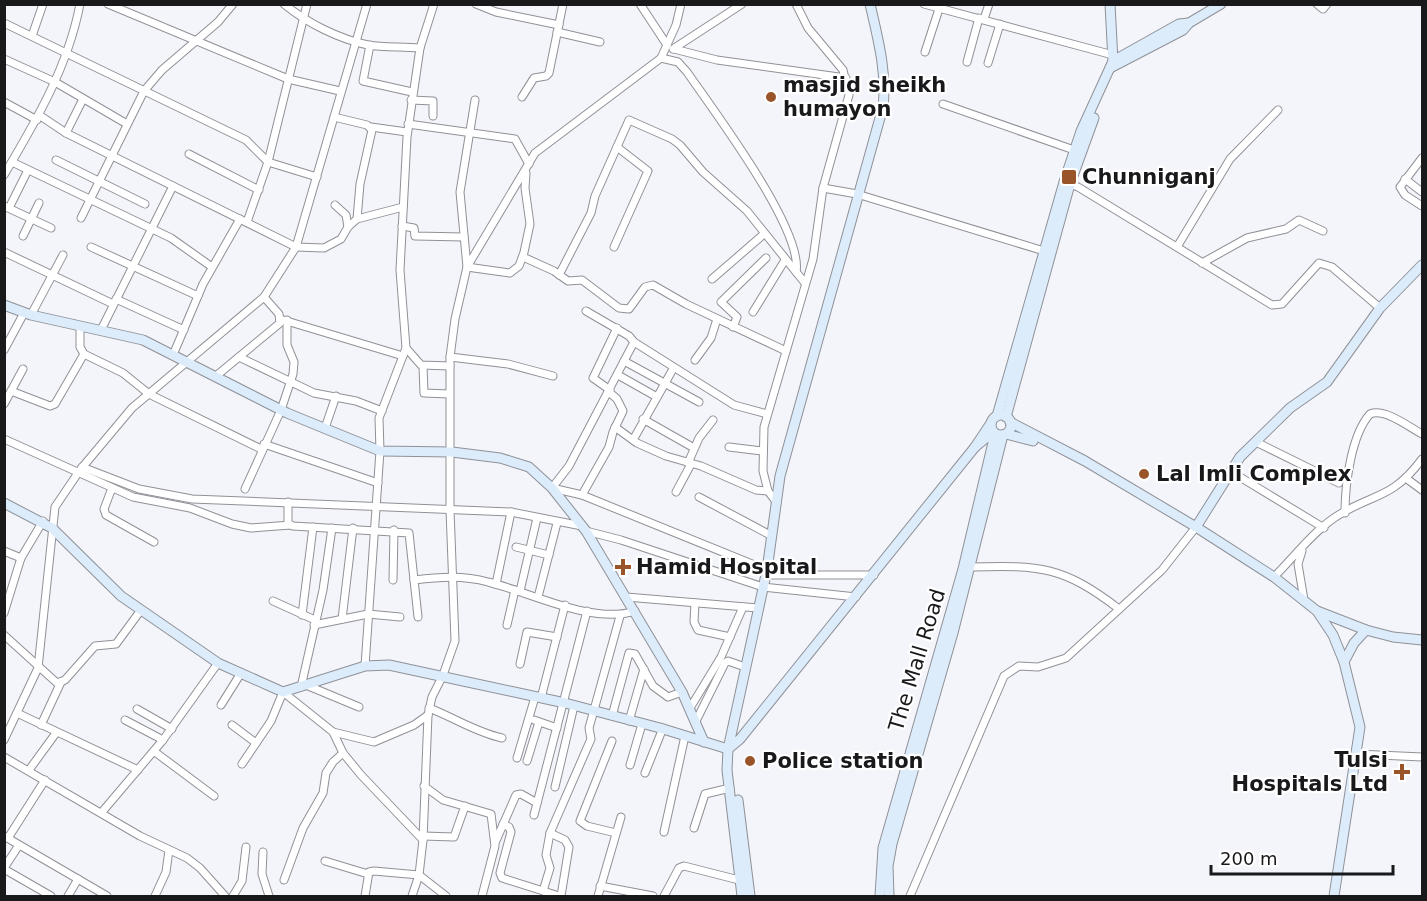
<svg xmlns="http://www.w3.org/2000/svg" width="1427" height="901" viewBox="0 0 1427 901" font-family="'DejaVu Sans',sans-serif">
<rect width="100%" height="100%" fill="#f3f5fb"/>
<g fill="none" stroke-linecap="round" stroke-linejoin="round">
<defs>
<g id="street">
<polyline points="108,4 288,79 340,91"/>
<path d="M284,4C307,23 339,39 368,45C385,48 403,46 420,48"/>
<polyline points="476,4 496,12 559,25"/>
<polyline points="640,4 667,45"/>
<polyline points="924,4 1113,55"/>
<polyline points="1317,4 1323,9 1327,4"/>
<polyline points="984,19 989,4"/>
<polyline points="4,23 246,140 268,162 317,177"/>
<polyline points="557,32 600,42"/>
<polyline points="32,36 43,4"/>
<polyline points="370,45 363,81 412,92"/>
<polyline points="673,49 742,4"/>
<polyline points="674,49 717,60 846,78"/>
<polyline points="925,52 939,9"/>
<path d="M661,58L678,62L687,72C713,110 804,230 796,272"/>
<polyline points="4,59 55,82 127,124"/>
<polyline points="967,62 979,18"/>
<polyline points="988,63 1000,24"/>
<polyline points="522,97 534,78 546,76 549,73 563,4"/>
<polyline points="411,100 433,101 433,116"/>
<polyline points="475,100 460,192 467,267 510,273 519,266 523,255"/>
<polyline points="4,102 37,120"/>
<polyline points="943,104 1074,150"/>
<polyline points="39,115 66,133 296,247 324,248 341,239 348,227 357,219 403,207"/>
<polyline points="334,117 367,125 372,130 360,184 357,219"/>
<polyline points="408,124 515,139 529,164"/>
<polyline points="371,127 407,132"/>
<polyline points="66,133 83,99"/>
<polyline points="189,154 259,190"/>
<polyline points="1422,158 1400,187 1405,195 1422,206"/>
<polyline points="56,160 145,204"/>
<polyline points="12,162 171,238 212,267"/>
<polyline points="526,173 525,188 530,224 523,257 554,271 568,281 582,280 619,308 629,309 645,287 653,285 686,304 786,351"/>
<path d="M4,175C36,121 68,67 80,4"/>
<polyline points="1405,179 1422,192"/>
<polyline points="1067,183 1078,187 1272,305 1282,304 1319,263 1332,267 1380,308"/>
<polyline points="823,188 857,194 1044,251"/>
<polyline points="335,205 346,215 348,227"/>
<polyline points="4,206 51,228"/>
<polyline points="9,208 28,170"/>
<polyline points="81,218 144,91 162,70 218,22 233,4"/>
<polyline points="247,222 268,162 307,4"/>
<polyline points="402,226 414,228 415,236 464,237"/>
<polyline points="23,236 39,203"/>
<polyline points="91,247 198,296"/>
<polyline points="614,247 648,171 617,147"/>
<polyline points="1177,247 1230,159 1278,110"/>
<polyline points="4,252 113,304"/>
<polyline points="1202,263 1247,238 1286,229 1299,220 1323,231"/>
<polyline points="559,275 591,213 595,196 629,120 672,139 680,145 703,172 747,211 805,283"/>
<polyline points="712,279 764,234"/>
<polyline points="116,299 184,330"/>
<polyline points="586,311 629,336 634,342 569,466 552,488 582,495 767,570"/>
<polyline points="753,312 785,260"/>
<polyline points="31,315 63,255"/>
<polyline points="280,319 403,356"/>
<polyline points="80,326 80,347 84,354 123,373 149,394 261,449"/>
<polyline points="733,327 737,317 721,302 766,258"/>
<polyline points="101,330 173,186"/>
<polyline points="634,342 734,405 767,414"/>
<polyline points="406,348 421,365 450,366"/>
<polyline points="4,350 24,313"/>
<polyline points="173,355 203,284 240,219"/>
<polyline points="239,357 314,393 356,401 382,411"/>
<polyline points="450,357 508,364 553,376"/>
<polyline points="695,360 711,338 717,319"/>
<polyline points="624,361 699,402"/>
<polyline points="423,366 424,393 449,394"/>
<polyline points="618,375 657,397"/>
<polyline points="216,376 280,323 279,314 264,297"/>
<polyline points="610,390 593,378 617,328"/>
<polyline points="11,391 50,406 55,404 84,354"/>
<polyline points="4,404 23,369"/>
<polyline points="643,419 694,448"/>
<polyline points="615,427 637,443 666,456 701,466 756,490 768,491"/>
<polyline points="325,428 336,396"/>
<polyline points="4,439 133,497 190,508 232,524 251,528 291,525"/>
<polyline points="633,440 673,369"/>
<polyline points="1256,442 1339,483"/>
<polyline points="264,444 378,483"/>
<polyline points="729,447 762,451"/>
<polyline points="688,463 699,438 713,420"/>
<polyline points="82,467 139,489 192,499 511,512 582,526"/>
<polyline points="1230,471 1324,528"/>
<polyline points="1407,479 1422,490"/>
<polyline points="112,488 104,509 106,515 154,542"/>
<polyline points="245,489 281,410 293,374 294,362 287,345 287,320"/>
<polyline points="676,492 691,464"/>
<polyline points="582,495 609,447 613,432 623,411 617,399 609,392"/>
<polyline points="699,497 772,536"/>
<polyline points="288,502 288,524 293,526 409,533 418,617"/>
<polyline points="777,503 768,491 763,471 764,427 813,259 823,188 849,95 843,70 808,28 796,4"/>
<path d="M1345,513C1345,485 1351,435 1370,414C1385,408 1409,427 1422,434"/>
<polyline points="586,531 621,540 763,587 856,597"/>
<polyline points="516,547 549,555"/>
<polyline points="4,551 21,558"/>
<polyline points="1302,551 1298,564 1304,600"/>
<path d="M971,567C1040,565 1063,566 1119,609"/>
<polyline points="766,575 874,575"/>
<path d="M1274,577C1293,558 1312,533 1334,518C1371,493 1391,501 1422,459"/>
<polyline points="393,580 394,530"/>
<path d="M414,580C439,577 463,575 488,582C530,592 592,625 635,611"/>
<polyline points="496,584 511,512"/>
<polyline points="520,591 537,518"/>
<polyline points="538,597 557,523"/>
<polyline points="626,597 758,608"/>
<polyline points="273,601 315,620"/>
<polyline points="695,603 694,622 698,630 730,637"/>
<polyline points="4,613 21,558 43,521"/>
<polyline points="302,615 313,527"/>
<polyline points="342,619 353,528"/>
<polyline points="314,625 368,614 400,617"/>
<polyline points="507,625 515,590"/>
<polyline points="4,635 57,683 65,680 95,646 116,644 141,610"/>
<polyline points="520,664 527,632 557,637"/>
<polyline points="365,666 380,451 379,418 406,348 400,270 407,137 420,48 434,4"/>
<polyline points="306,685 359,707"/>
<polyline points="301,687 323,590 332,528"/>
<polyline points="541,698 565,605"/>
<polyline points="221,705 241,673"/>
<path d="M429,708C455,718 475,732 502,738"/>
<polyline points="690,708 721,657 743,607"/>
<polyline points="137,709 172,729"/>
<polyline points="17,713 138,770"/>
<polyline points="612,716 629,653 635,654 653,686 668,697 682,692"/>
<polyline points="125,720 163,740"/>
<polyline points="534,720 557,728"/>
<polyline points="629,721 644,669"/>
<polyline points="696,721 725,663 728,661 745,667"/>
<polyline points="41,725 61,682"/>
<polyline points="232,725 256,743"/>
<polyline points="333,732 374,742 414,725 428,715"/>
<polyline points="4,740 38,668 55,507 80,470 132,408 264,297 296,247 367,4"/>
<polyline points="612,741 580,821 587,826 616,833"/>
<polyline points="155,752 214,796"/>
<polyline points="1357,754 1422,757"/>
<polyline points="4,757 140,836 187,858 200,868 225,896"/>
<polyline points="517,758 535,697"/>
<polyline points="527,761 539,722"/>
<polyline points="242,764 271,721 283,692 333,732 343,753 361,775 423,840"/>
<polyline points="630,765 642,724"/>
<polyline points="29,770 56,733"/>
<polyline points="645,773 663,728"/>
<polyline points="424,786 443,800 491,814 495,846 482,896"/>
<polyline points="555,787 574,706"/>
<polyline points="102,812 163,740 218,663"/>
<polyline points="534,815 587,611"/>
<polyline points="503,824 509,827 511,832 500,873 502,878 559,896"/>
<polyline points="694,828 705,794 730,788"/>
<polyline points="664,832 685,736"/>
<polyline points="550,833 565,840 569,847 561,896"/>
<polyline points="4,836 107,896"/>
<polyline points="423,836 454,837 465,806"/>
<polyline points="8,838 45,780"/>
<polyline points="495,843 516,795 521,794 537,803"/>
<polyline points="263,852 262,874 269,896"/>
<polyline points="325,861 368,874"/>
<polyline points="4,868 19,845"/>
<polyline points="4,869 51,896"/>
<polyline points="284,880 303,828 323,793 326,773 333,762 343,753"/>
<polyline points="600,886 653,896"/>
<polyline points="543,891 550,868 546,855 550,833 591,739 589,728 620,616"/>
<polyline points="68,896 78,879"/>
<polyline points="155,896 166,872 169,850"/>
<polyline points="233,896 242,881 246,847"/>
<polyline points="365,896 369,872 374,871 419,875 446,896"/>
<polyline points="412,896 419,875 423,840 428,715 432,697 443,675 455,641 450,510 450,357 455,319 467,267 535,153 661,58 676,25 681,4"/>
<polyline points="598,896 621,817"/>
<polyline points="664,896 679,868 684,866 739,880"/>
<polyline points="910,896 1004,676 1019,666 1038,667 1066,658 1162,570 1196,527"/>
</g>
<g id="secondary">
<polyline points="1113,61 1179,24 1189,23"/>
<polyline points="1110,68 1183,30 1189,23 1221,4"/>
<polyline points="4,305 31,315 143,340 287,413 380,451 452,452 500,458 529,467 552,488 586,531 682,692 704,742"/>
<circle cx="1001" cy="425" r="10"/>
<polyline points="997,416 1064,182 1081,131 1113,61 1110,4"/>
<polyline points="1006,417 1070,184 1094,118"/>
<polyline points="1010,422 1085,461 1196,527 1274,577 1317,611 1366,630 1393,637 1422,640"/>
<polyline points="991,423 975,447 993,432"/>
<polyline points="1006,434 1033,441"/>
<polyline points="4,503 52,528 121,596 218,663 283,692 365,666 389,665 565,703 660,728 728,749 727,770 742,896"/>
<polyline points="1196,527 1240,457 1290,408 1327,382 1380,308 1422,265"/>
<polyline points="1317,611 1333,635 1344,662 1360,727 1334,896"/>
<polyline points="1344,662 1354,643 1366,630"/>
<path d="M728,749L767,570L780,476L883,107C887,72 878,39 870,4"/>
<polyline points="728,749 740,739 975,447"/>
<polyline points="738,800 750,896"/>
<polyline points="880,896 883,848 963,569 995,434"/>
<polyline points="889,896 888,866 892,844 953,633 1003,435"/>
</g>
</defs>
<!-- street casing -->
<use href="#street" stroke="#909197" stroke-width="9"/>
<!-- secondary casing -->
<use href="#secondary" stroke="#909197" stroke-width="11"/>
<!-- street -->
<use href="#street" stroke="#fff" stroke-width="7"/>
<!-- secondary -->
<use href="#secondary" stroke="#dcecfb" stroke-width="9"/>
</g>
<!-- markers -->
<g fill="#995429" stroke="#fff" stroke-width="2">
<circle cx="771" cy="97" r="6"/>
<rect x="1061" y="169" width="16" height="16" rx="3"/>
<circle cx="1144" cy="474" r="6"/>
<path d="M620 558h6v6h6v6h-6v6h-6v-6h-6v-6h6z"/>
<circle cx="750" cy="761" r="6"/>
<path d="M1399 763h6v6h6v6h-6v6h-6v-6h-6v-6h6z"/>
</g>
<g text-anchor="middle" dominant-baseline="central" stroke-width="4.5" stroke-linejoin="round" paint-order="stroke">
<!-- poi labels -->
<g font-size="21" font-weight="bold" fill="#19191c" stroke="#fff" text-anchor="start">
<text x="783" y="85">masjid sheikh<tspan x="783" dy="24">humayon</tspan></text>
<text x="1082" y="177">Chunniganj</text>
<text x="1156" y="474">Lal Imli Complex</text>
<text x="636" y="567">Hamid Hospital</text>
<text x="1388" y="760" text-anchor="end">Tulsi<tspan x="1388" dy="24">Hospitals Ltd</tspan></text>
<text x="762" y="761">Police station</text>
</g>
<!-- street labels -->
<g font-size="21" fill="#19191c" stroke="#fff">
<text transform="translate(917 660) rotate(-73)">The Mall Road</text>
</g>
</g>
<!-- border -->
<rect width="1427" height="901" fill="none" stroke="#19191c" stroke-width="12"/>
<!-- scale -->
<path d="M1211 865v9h182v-9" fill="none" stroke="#19191c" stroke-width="3"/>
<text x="1220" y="865" font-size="18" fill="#19191c" stroke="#ffffff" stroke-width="4.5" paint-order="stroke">200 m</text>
</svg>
